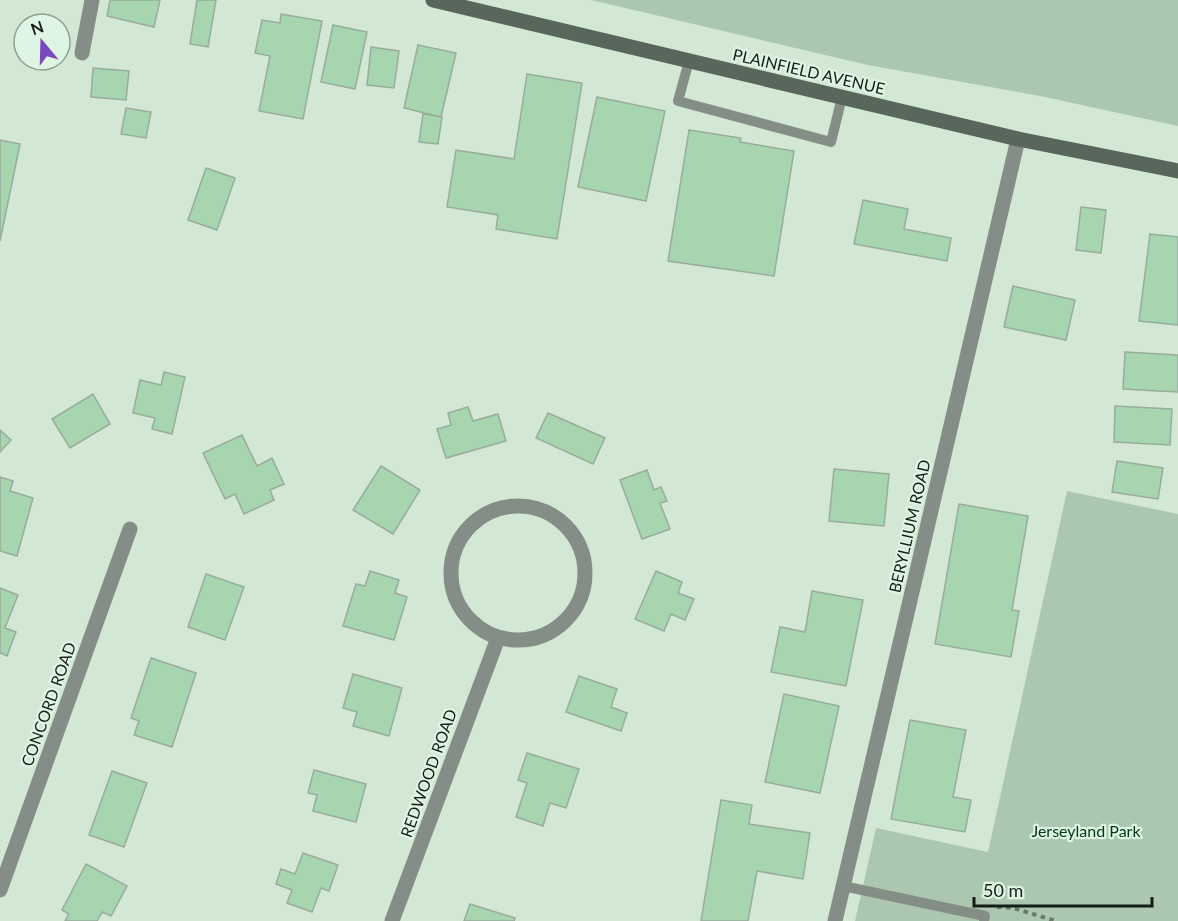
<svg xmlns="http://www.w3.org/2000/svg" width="1178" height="921" viewBox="0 0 1178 921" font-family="Lato,sans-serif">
<rect width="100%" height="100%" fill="#d2e8d5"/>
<!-- green -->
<g fill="#acc7b0">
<polygon points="591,0 1178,0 1178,126 1045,97 868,65"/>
<polygon points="1067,491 1178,514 1178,921 855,921 876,828 988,852"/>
</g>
<!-- building -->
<g fill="#a7d5af" stroke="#98ac9b" stroke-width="1.5">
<polygon points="110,0 160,0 154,27 107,16"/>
<polygon points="197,0 216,0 208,47 190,44"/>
<polygon points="281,14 322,21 303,119 259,111 270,56 255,53 262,20 280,23"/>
<polygon points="333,25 367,32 355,89 321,82"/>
<polygon points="418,45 456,53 441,117 404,108"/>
<polygon points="371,47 399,51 394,88 367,85"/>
<polygon points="93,68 129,71 126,100 91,97"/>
<polygon points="527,74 582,83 557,239 496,229 498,215 447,207 456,150 514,159"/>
<polygon points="597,97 665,111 646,201 578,187"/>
<polygon points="126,108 151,112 146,138 121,134"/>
<polygon points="423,114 442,117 438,144 419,142"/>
<polygon points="689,130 741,138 740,142 794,151 774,276 668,261"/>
<polygon points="0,140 20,144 0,241"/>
<polygon points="206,168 235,178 217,230 188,220"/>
<polygon points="863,200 908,209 904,229 951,238 947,261 854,244"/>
<polygon points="1081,207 1106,210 1101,253 1076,250"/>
<polygon points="1150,234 1178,237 1178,325 1139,321"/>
<polygon points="1013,286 1075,300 1066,340 1004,327"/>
<polygon points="1125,352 1178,355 1178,392 1123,389"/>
<polygon points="164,372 185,377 172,434 152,429 155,418 133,413 140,380 161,385"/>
<polygon points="93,394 110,424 70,448 52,419"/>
<polygon points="1115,406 1172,409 1170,445 1114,442"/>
<polygon points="468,407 473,421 498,414 506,441 446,458 437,429 451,425 448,413"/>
<polygon points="548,413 605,438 593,464 536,438"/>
<polygon points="0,430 11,440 0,452"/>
<polygon points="242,435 257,466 272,458 284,484 270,490 274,500 244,514 235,494 225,499 203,453"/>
<polygon points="1117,461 1163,468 1158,499 1112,492"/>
<polygon points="381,466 420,490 393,534 353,510"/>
<polygon points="834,469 889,474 884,526 829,521"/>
<polygon points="647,470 654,490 661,487 667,501 660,503 670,529 642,539 620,480"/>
<polygon points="0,477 13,481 10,491 33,498 17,556 0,551"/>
<polygon points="959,504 1028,516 1012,610 1019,611 1011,657 935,644"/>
<polygon points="370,571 399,580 395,593 407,597 394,640 343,626 356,584 365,586"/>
<polygon points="656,571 682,582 678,593 694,599 685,620 671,614 664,631 635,619"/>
<polygon points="206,574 244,587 225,640 188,627"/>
<polygon points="0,588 18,595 5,628 16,632 7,656 0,653"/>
<polygon points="812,591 863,600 846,686 771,672 780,627 805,632"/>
<polygon points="151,658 196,673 172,747 134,735 139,721 131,718"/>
<polygon points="353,674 402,688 389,736 353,726 357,712 343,708"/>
<polygon points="579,676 617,689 611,707 627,713 621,731 566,712"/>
<polygon points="784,694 839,706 820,793 765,782"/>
<polygon points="910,720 966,730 953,797 971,800 965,832 891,819"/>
<polygon points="527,753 579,769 566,808 550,803 543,826 516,817 527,783 518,780"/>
<polygon points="314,770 366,784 356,822 313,811 317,795 308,793"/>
<polygon points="112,771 147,783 124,847 89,835"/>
<polygon points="721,800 752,805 749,824 810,833 803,879 757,871 748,921 701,921"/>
<polygon points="303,853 338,865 329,891 321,888 312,912 287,903 292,890 276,884 281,869 295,874"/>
<polygon points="86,864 127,886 111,916 102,912 97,921 65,921 69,914 62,910"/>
<polygon points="470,904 515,918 514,921 464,921"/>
</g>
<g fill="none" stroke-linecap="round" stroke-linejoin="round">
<!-- path -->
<polyline stroke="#6b796c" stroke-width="4" stroke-dasharray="4.5 4.5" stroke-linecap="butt" points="997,907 1013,908 1056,921"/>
<!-- lane -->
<g stroke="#858e86" stroke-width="10">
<polyline points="689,61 678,101 831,142 842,97"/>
<polyline points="843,886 985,916 984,921"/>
</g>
<!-- street -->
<g stroke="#858e86" stroke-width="15">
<polyline points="82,53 92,0"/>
<circle cx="518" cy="573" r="67"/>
<polyline points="0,890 130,529"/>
<polyline points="392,921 498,638"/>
<polyline points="835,921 1018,139"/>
</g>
<!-- secondary -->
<polyline stroke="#59665b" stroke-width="15" points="433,0 1018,139 1178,171"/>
</g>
<g text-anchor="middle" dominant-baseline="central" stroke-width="4.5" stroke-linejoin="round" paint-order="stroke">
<!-- street labels -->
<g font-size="16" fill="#151d16" stroke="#dff5e3">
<text transform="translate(809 71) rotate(13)">PLAINFIELD AVENUE</text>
<text transform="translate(909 526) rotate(-77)">BERYLLIUM ROAD</text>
<text transform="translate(48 704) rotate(-70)">CONCORD ROAD</text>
<text transform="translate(428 773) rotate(-70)">REDWOOD ROAD</text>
</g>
<!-- park labels -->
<g font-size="16" fill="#003814" stroke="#dff5e3">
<text x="1086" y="830">Jerseyland Park</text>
</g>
</g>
<!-- north arrow -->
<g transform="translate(42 42) rotate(341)"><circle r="28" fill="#dff5e3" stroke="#8e9f91" stroke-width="1.5"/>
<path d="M0-4.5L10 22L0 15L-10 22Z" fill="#7b48c0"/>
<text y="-9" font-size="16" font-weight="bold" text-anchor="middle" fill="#151d16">N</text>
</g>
<!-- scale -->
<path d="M974 897v9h178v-9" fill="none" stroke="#151d16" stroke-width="3"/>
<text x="983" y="897" font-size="18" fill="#151d16" stroke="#dff5e3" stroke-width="4.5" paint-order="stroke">50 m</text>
</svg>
